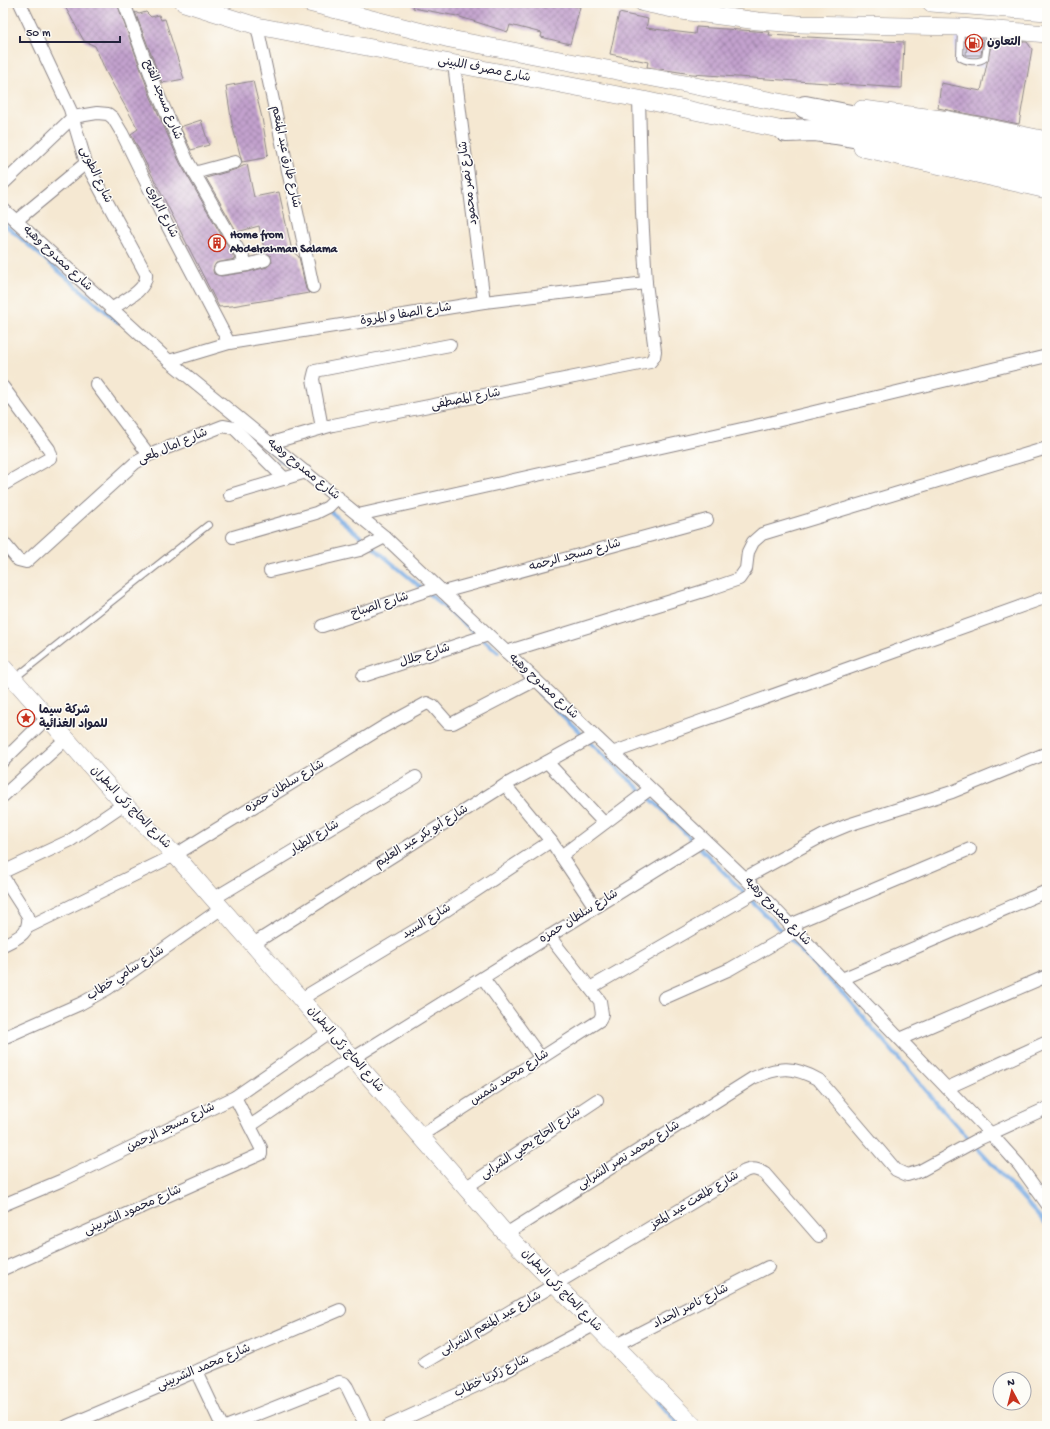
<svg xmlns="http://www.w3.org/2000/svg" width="1050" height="1429" viewBox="0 0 1050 1429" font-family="'Gochi Hand','Playpen Sans Arabic',sans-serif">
<defs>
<pattern id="building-cross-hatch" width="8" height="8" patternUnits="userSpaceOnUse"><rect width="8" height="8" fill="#c2a1cd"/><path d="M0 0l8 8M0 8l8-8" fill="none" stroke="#9d83a8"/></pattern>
</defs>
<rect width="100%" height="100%" fill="#fdfcf7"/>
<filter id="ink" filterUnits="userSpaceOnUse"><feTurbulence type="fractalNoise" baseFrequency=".025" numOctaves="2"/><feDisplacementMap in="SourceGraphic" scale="8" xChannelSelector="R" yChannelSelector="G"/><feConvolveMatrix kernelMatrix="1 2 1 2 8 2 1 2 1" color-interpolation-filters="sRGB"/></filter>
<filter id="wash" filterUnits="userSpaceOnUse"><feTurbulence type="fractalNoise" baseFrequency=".012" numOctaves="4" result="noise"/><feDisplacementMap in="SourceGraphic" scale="16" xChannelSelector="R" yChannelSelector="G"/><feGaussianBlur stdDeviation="0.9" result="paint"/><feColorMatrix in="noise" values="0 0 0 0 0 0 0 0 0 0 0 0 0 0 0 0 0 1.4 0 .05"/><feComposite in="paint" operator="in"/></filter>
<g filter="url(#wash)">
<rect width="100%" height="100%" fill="#f5e8d2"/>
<!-- built -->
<polygon fill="#d9d7f8" points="955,32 992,34 984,68 954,64"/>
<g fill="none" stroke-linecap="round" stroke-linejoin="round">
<!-- stream -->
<g stroke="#77aae3" stroke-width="4">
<polyline points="3,223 118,322"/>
<polyline points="261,443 294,471"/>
<polyline points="331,512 498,652"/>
<polyline points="539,693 621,772 663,810 846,997 942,1109 1047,1225"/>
<polyline points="657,1400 680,1426"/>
</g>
</g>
<g id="blocks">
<!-- building -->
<g fill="url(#building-cross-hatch)">
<polygon points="63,3 117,3 150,95 180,163 235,259 216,263 213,270 214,274 221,276 248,272 267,267 272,262 270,255 265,253 259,226 237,232 206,178 237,169 247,164 254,197 279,192 292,251 299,257 306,289 309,293 232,306 219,307 131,134 138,129 107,74 95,46 84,41"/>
<polygon points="414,3 560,3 580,7 570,44 541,37 542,33 510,25 508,32 457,16 413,8"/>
<polygon points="135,12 139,14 146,12 151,17 159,15 161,20 165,19 184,79 162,83"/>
<polygon points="619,13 648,19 646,28 695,34 696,27 770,32 769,35 904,42 902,88 692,74 647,67 648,62 610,54"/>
<polygon points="967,38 983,39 981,55 966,55"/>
<polygon points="992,40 1027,42 1032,49 1019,124 938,108 941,83 981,91"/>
<polygon points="253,81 262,118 268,154 264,158 242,162 232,124 226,86"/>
<polygon points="201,120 209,145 191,150 180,127"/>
</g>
</g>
</g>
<g filter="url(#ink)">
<use href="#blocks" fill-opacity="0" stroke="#8c8586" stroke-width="1"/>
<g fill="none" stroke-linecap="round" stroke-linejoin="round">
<defs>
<g id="lane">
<path d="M961,29L960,57C965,62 979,63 985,58L989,31"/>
<polyline points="15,678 208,525"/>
</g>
<g id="street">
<path d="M20,3L70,109L86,163L146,274C148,290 123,301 111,309"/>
<polyline points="124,3 157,92 187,160 247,265"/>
<polyline points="257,26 313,287"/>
<polyline points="454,64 484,302"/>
<polyline points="194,173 235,162"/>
<polyline points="3,184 73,117 97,113 108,114 113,118 122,133 166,223 229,343"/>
<polyline points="3,209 169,361 385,537 745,878 991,1134 1019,1165 1047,1204"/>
<polyline points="16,221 86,163"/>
<polyline points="220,269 247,265 265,260"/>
<polyline points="169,361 229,343 484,302 646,283"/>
<polyline points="96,384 149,455"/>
<polyline points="3,387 49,449 51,455 50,458 3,485"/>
<polyline points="322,428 313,379 315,371 450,345"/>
<polyline points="271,443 333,425 650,362 654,357 655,351 646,283 642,213 639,99"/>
<polyline points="230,495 306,472"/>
<polyline points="358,515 764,424 1047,356"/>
<polyline points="233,537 316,513 328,507 338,497"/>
<polyline points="3,542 18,560 26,562 135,463 149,455 223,426 234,428 285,479"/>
<polyline points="270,571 360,550 385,537"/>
<polyline points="443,592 707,520"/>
<polyline points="322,626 437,587"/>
<polyline points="506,652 710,589 739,579 746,569 748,552 753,542 762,534 1047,448"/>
<polyline points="363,676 488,635"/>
<polyline points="612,753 1047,597"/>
<polyline points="3,761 47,718"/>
<polyline points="547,762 604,823"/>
<polyline points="505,785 551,841 595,907"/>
<polyline points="3,796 66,739"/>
<polyline points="561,856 650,789"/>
<polyline points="3,872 71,840 124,804"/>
<path d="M3,877L28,916C30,934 17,938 3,945"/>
<polyline points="745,878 824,835 848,825 952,792 1047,753"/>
<polyline points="213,899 416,777"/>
<polyline points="790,925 970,849"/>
<polyline points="28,927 175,855 383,727 427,703 433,706 448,723 453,723 536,680"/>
<polyline points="253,944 505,785 594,736"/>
<polyline points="483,978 541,1058"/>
<polyline points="842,979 1047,891"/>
<polyline points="590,988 757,891"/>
<polyline points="664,998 730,969 796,931"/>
<polyline points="301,999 427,923 551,841"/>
<polyline points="3,1038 80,1004 107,989 222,908"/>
<polyline points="900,1039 1047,976"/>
<polyline points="352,1059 704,840"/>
<polyline points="947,1088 1047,1042"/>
<polyline points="250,1126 351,1057"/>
<polyline points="420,1136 600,1020 602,1014 600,1001 549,936"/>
<polyline points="465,1188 597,1100"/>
<polyline points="3,1205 65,1179 235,1097 329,1032"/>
<path d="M506,1234L753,1078C779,1066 794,1066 819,1080L896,1170L907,1175L920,1171L979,1139L1047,1108"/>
<polyline points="3,1269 261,1154 261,1148 235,1097"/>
<polyline points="614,1346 768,1267"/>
<path d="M425,1362L745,1171C753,1168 758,1169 765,1174L819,1236"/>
<polyline points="196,1371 222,1426"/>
<polyline points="67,1426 340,1310"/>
<polyline points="228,1426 339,1382 344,1383 347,1387 366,1426"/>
<polyline points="388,1426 489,1380 594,1325"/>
</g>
<g id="secondary">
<polyline points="184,3 257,26 639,99 797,133"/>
<polyline points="309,3 450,39 805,107 818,107"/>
<polyline points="643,3 682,11 758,21 798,24 961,27 1047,34"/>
<polyline points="931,3 1047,12"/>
<polyline points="862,109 950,120 1047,140"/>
<polyline points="862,148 1047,190"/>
<polyline points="3,667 124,804 175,855 506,1234 694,1426"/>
</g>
<g id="highway">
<polyline points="805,107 1047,155"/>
<polyline points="786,131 815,130 836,133 1047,171"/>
</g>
</defs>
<!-- lane casing -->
<use href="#lane" stroke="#8c8586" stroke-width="8"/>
<!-- street casing -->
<use href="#street" stroke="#8c8586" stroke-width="14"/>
<!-- secondary casing -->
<use href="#secondary" stroke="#8c8586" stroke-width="18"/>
<!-- highway casing -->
<use href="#highway" stroke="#8c8586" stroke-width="24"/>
<!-- lane -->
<use href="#lane" stroke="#fff" stroke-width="6"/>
<!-- street -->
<use href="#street" stroke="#fff" stroke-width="12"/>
<!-- secondary -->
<use href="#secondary" stroke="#fff" stroke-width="17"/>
<!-- highway -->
<use href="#highway" stroke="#fff" stroke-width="22"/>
</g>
</g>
<!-- icons -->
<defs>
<symbol id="fuel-ring" viewBox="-11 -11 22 22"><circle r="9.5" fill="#fdfcf7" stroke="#c8321e" stroke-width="1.5"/><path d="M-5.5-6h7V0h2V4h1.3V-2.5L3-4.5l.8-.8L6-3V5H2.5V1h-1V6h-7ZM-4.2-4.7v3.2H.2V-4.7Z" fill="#c8321e"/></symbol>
<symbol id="building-ring" viewBox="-11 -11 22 22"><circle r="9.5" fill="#fdfcf7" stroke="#c8321e" stroke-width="1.5"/><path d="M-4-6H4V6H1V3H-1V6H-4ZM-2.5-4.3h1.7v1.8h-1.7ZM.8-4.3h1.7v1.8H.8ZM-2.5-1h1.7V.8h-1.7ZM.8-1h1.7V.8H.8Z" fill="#c8321e"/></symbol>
<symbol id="sight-ring" viewBox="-11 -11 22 22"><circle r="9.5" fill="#fdfcf7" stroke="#c8321e" stroke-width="1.5"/><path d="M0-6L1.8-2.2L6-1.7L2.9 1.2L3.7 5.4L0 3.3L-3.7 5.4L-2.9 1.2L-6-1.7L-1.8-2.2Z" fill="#c8321e"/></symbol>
</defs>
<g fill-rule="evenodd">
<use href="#fuel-ring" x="964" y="33" width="20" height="20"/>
<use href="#building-ring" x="207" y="233" width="20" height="20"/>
<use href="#sight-ring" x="16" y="708" width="20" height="20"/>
</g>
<g text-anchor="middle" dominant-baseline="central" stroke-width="3" stroke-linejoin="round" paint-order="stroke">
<!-- poi labels -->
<g font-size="12" font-weight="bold" fill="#22223b" stroke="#fdfcf7" text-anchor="start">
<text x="987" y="43">التعاون</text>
<text x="230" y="236">Home from<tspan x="230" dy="14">Abdelrahman Salama</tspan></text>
<text x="39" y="711">شركة سيما<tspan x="39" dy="14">للمواد الغذائية</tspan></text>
</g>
<!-- street labels -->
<g font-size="12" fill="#22223b" stroke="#fdfcf7">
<text transform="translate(484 70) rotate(11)">شارع مصرف اللبينى</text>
<text transform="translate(162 100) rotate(68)">شارع مسجد الفتح</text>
<text transform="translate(285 157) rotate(78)">شارع طارق عبد المنعم</text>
<text transform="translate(95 175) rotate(65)">شارع الطوبى</text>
<text transform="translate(469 183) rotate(-97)">شارع نصر محمود</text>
<text transform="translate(161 212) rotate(63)">شارع الراوى</text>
<text transform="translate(57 259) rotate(43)">شارع ممدوح وهبه</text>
<text transform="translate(406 315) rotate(-9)">شارع الصفا و المروة</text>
<text transform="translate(466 400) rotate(-11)">شارع المصطفى</text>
<text transform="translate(173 447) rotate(-23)">شارع امال لمعى</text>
<text transform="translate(303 470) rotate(39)">شارع ممدوح وهبه</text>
<text transform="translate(575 556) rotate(-15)">شارع مسجد الرحمه</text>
<text transform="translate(380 606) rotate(-18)">شارع الصباح</text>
<text transform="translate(425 656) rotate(-18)">شارع جلال</text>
<text transform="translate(543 687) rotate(43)">شارع ممدوح وهبه</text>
<text transform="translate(285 787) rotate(-31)">شارع سلطان حمزه</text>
<text transform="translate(130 808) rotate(46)">شارع الحاج زكى البطران</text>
<text transform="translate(422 837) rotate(-32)">شارع أبو بكر عبد العليم</text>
<text transform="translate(315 838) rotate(-31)">شارع الطيار</text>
<text transform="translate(777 912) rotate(46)">شارع ممدوح وهبه</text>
<text transform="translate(579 917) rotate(-32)">شارع سلطان حمزه</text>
<text transform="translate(427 922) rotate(-32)">شارع السيد</text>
<text transform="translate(126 974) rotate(-33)">شارع سامي خطاب</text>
<text transform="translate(345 1050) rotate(49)">شارع الحاج زكى البطران</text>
<text transform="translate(510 1078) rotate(-33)">شارع محمد شمس</text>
<text transform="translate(171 1128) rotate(-26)">شارع مسجد الرحمن</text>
<text transform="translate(531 1144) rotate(-34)">شارع الحاج يحيي الشرابى</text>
<text transform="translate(629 1156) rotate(-32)">شارع محمد نصر الشرابى</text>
<text transform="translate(695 1201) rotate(-31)">شارع طلعت عبد المعز</text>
<text transform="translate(133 1211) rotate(-24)">شارع محمود الشربينى</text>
<text transform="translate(561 1291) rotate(46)">شارع الحاج زكى البطران</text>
<text transform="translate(691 1307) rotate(-27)">شارع ناصر الحداد</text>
<text transform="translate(491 1324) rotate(-30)">شارع عبد المنعم الشرابى</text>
<text transform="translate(204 1368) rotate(-23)">شارع محمد الشربينى</text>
<text transform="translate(492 1377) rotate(-26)">شارع زكريا خطاب</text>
</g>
</g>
<!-- margin -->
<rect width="1050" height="1429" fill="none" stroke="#fdfcf7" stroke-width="16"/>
<!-- north arrow -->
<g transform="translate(1012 1391) rotate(353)"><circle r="19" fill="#fdfcf7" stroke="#a5a5ac"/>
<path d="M0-3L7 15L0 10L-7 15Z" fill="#c8321e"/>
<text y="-6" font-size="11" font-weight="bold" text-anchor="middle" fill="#22223b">N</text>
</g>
<!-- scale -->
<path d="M20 36v6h100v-6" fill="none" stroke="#22223b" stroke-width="2"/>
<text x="26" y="36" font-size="12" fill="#22223b" stroke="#fdfcf7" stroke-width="3" paint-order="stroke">50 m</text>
</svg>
